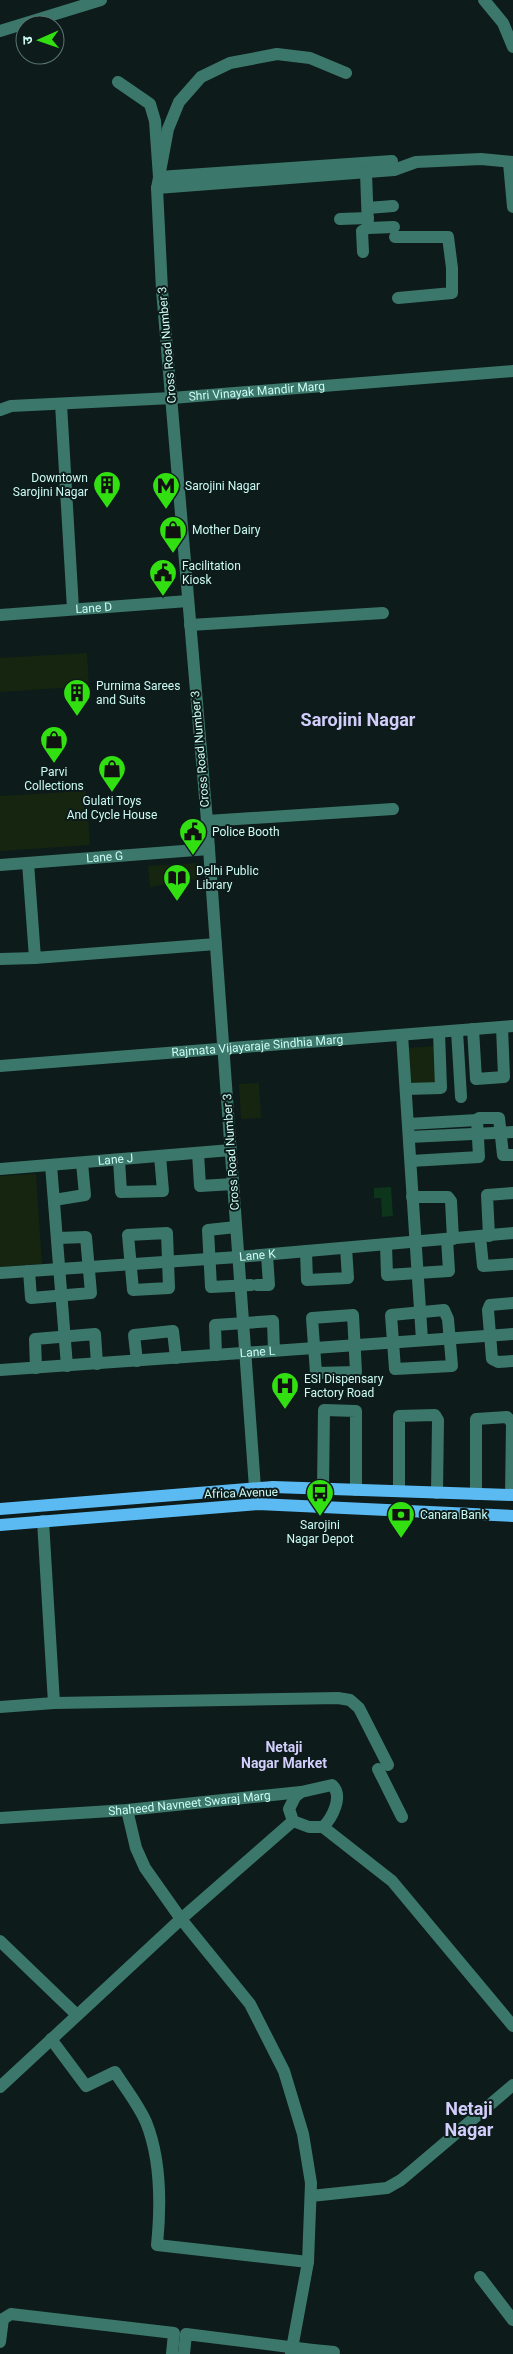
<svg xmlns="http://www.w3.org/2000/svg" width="513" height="2354" viewBox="0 0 513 2354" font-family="Roboto,'Noto Sans Devanagari',sans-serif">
<rect width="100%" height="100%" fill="#0d1b1a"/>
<!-- green -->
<g fill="#162510">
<polygon points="87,653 89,686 0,692 0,658"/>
<polygon points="86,791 90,845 0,851 0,796"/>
<polygon points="197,863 198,879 150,887 148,866"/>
<polygon points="434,1046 436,1084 410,1085 408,1048"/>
<polygon points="259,1083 261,1118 241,1119 239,1084"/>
<polygon points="36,1174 42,1264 0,1267 0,1176"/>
</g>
<!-- water -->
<polygon fill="#0c351b" points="391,1187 393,1216 382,1217 381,1198 374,1198 374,1188"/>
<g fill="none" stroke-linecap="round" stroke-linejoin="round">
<!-- minor -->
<g stroke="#3b776a" stroke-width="12">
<polyline points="484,0 503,23 513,47"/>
<polyline points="0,31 101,0"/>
<polyline points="118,82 150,104 155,121 159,177 392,161"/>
<polyline points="509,163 513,207"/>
<polyline points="157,188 394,170 416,162 481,159 513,162"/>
<polyline points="368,208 393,206"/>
<polyline points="340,219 368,218"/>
<polyline points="368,228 394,227"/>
<polyline points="395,237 448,237 452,268 452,293 398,298"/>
<polyline points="363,252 362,231 368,228 366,173"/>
<polyline points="61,404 73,609"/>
<path id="s1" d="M0,410L11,406L172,398L513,371"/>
<path id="s2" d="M0,615L188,601"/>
<polyline points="190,625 383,613"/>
<polyline points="207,821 393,809"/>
<polyline points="28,863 35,958 216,944"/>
<path id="s3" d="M0,865L209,849"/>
<polyline points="0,959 35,958"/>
<polyline points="473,1029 476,1079 504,1077 502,1027"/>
<polyline points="457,1031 461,1097"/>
<polyline points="402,1035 422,1340"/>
<path id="s4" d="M0,1066L513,1026"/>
<polyline points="406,1089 441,1088 439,1032"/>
<polyline points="408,1124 477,1120"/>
<polyline points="409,1137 513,1132"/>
<polyline points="198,1153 200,1186 233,1184"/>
<polyline points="119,1160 121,1192 163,1191 160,1156"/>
<polyline points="411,1161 479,1157 477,1120 479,1118 499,1118 503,1155 513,1155"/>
<polyline points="51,1165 67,1366"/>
<path id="s5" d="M0,1169L231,1150"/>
<polyline points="412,1197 448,1197 451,1201 453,1239"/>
<polyline points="54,1200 85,1195 82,1163"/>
<polyline points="236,1227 208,1230 211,1287 251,1285"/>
<polygon points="167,1233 169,1288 133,1290 128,1235"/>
<polyline points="480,1236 483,1266 513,1264"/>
<polyline points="489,1236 487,1195 513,1193"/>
<polyline points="386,1245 387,1275 449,1271 447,1239"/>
<polyline points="306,1251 307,1280 348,1278 346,1248"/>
<polyline points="29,1271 31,1298 91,1293 86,1237 58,1238"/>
<path id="s6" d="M0,1273L238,1257L513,1233"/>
<polyline points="257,1285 269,1285 267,1255"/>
<polyline points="513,1303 490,1305 488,1310 492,1359 498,1362 513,1361"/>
<polygon points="444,1310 448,1319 452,1366 395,1369 391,1315"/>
<polygon points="353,1315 356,1372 316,1373 312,1318"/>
<polyline points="216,1355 215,1325 273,1321 274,1351"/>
<polyline points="137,1361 134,1335 173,1331 176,1358"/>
<polyline points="36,1368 35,1339 95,1334 97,1364"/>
<path id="s7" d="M0,1370L513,1334"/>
<polyline points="255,1488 207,821 162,290 157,188 168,129 179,102 201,77 230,63 277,54 310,58 346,73"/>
<polyline points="323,1489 324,1410 356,1411 356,1490"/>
<polyline points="399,1491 399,1416 435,1415 438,1420 437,1493"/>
<polyline points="476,1494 476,1419 507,1417 512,1423 511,1495"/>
<polyline points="43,1521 54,1703"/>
<polyline points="0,1707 54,1703 338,1698 350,1700 359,1708 388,1765"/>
<polyline points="378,1769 402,1817"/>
<polyline points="301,1792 295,1797 289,1809 293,1821 309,1827 323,1827 392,1881 513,2026"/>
<polyline points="127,1810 136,1848 145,1868 181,1919 250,2004 284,2071 303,2134 311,2183 308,2262 291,2354"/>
<path id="s8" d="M0,1818L127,1810L301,1792L332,1785C344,1796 332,1818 323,1827"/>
<polyline points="0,1941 77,2015"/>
<path d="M51,2039L86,2086L115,2072C125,2088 138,2104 146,2122C161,2159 161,2205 157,2245L308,2262"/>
<polyline points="0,2087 181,1919 293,1821"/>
<polyline points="311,2196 387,2188 401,2180 513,2085"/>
<polyline points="480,2277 513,2320"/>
<polyline points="0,2342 3,2319 11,2314 174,2333 172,2354"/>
<polyline points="313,2350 334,2352"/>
<polyline points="184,2354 186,2334 313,2350 313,2354"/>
</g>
<!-- major -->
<g stroke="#5bbaf2" stroke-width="12">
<polyline points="0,1509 273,1487 513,1495"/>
<polyline points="0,1525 258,1504 513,1516"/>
</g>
</g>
<!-- icons -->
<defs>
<symbol id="building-pin" viewBox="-11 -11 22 30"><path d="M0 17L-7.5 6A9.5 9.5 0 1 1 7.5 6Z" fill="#32e012" stroke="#0d1b1a"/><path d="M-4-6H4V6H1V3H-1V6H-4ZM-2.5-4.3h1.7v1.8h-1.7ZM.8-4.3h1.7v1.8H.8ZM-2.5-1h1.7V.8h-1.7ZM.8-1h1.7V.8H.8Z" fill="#111"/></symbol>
<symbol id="metro-pin" viewBox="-11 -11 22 30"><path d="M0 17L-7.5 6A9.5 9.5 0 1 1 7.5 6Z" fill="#32e012" stroke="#0d1b1a"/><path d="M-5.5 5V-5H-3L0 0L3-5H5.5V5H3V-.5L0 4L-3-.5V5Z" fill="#111"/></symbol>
<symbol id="shop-pin" viewBox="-11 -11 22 30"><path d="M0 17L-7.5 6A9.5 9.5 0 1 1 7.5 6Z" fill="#32e012" stroke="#0d1b1a"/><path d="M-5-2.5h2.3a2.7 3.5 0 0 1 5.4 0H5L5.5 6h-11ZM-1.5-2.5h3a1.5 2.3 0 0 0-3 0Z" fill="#111"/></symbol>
<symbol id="civic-pin" viewBox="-11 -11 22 30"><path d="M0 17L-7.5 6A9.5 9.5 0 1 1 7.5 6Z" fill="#32e012" stroke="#0d1b1a"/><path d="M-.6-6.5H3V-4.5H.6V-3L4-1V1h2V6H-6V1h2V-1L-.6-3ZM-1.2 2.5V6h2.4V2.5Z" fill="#111"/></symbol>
<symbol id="library-pin" viewBox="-11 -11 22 30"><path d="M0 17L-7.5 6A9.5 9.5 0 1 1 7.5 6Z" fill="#32e012" stroke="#0d1b1a"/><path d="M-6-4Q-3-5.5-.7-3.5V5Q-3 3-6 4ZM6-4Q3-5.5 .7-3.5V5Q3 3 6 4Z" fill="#111"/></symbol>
<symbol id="hospital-pin" viewBox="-11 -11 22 30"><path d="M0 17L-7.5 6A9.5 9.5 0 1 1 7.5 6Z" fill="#32e012" stroke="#0d1b1a"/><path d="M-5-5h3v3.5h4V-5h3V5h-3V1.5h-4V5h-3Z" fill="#111"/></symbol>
<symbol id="bus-pin" viewBox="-11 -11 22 30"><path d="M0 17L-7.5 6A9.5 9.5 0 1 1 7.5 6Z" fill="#32e012" stroke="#0d1b1a"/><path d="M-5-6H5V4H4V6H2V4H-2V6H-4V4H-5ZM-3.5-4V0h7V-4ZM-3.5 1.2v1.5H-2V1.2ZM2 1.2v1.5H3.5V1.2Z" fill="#111"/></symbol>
<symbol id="bank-pin" viewBox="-11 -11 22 30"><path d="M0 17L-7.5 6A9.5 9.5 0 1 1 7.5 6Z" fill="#32e012" stroke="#0d1b1a"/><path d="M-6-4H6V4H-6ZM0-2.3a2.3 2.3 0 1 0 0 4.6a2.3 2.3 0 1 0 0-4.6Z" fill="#111"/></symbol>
</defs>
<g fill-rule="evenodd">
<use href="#building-pin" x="91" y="469" width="32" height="43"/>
<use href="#metro-pin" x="150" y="470" width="32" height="43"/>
<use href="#shop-pin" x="157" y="514" width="32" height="43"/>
<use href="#civic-pin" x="147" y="557" width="32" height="43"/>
<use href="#building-pin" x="61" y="677" width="32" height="43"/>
<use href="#shop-pin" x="38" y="724" width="32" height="43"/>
<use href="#shop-pin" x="96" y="753" width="32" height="43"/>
<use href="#civic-pin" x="177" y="816" width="32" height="43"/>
<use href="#library-pin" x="161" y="862" width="32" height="43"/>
<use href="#hospital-pin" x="269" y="1370" width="32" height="43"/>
<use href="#bus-pin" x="304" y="1477" width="32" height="43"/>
<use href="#bank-pin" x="385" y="1499" width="32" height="43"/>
</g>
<g text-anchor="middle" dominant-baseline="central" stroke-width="4" stroke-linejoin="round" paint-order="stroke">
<!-- street labels -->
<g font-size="12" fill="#cbfbf4" stroke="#0d1b1a">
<text transform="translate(167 345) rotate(-95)">Cross Road Number 3</text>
<text stroke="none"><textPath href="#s1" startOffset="258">Shri Vinayak Mandir Marg</textPath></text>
<text stroke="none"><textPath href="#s2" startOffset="94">Lane D</textPath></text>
<text transform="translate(200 749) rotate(-95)">Cross Road Number 3</text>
<text stroke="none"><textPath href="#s3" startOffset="105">Lane G</textPath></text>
<text stroke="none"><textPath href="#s4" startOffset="258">Rajmata Vijayaraje Sindhia Marg</textPath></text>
<text transform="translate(231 1152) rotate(-94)">Cross Road Number 3</text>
<text stroke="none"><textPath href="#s5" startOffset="116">Lane J</textPath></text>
<text stroke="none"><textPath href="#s6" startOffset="258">Lane K</textPath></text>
<text stroke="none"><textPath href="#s7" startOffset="258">Lane L</textPath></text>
<text transform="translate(241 1493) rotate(-2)">Africa Avenue</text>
<text stroke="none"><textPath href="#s8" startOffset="190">Shaheed Navneet Swaraj Marg</textPath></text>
</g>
<!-- poi labels -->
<g font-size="12" fill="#cbfbf4" stroke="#0d1b1a" text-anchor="start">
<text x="88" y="478" text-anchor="end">Downtown<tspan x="88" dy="14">Sarojini Nagar</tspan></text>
<text x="185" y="486">Sarojini Nagar</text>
<text x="192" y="530">Mother Dairy</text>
<text x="182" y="566">Facilitation<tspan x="182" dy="14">Kiosk</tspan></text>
<text x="96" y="686">Purnima Sarees<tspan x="96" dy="14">and Suits</tspan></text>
<text x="54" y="772" text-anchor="middle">Parvi<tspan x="54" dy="14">Collections</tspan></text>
<text x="112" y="801" text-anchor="middle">Gulati Toys<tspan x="112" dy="14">And Cycle House</tspan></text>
<text x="212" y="832">Police Booth</text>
<text x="196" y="871">Delhi Public<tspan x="196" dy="14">Library</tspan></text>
<text x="304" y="1379">ESI Dispensary<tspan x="304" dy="14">Factory Road</tspan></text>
<text x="420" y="1515">Canara Bank</text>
<text x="320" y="1525" text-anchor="middle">Sarojini<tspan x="320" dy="14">Nagar Depot</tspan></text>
</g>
<!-- neighbourhood labels -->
<g font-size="14" font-weight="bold" fill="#d2cdfb" stroke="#0d1b1a">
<text x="284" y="1747">Netaji<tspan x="284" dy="16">Nagar Market</tspan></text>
</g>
<!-- district labels -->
<g font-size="18" font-weight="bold" fill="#d2cdfb" stroke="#0d1b1a">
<text x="358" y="719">Sarojini Nagar</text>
<text x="469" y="2108">Netaji<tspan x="469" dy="21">Nagar</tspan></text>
</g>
</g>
<!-- north arrow -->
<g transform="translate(40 40) rotate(268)"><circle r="24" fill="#0d1b1a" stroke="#597571"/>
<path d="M0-4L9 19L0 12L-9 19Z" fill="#32e012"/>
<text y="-8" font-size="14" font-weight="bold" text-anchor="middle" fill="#cbfbf4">उ</text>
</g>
</svg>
